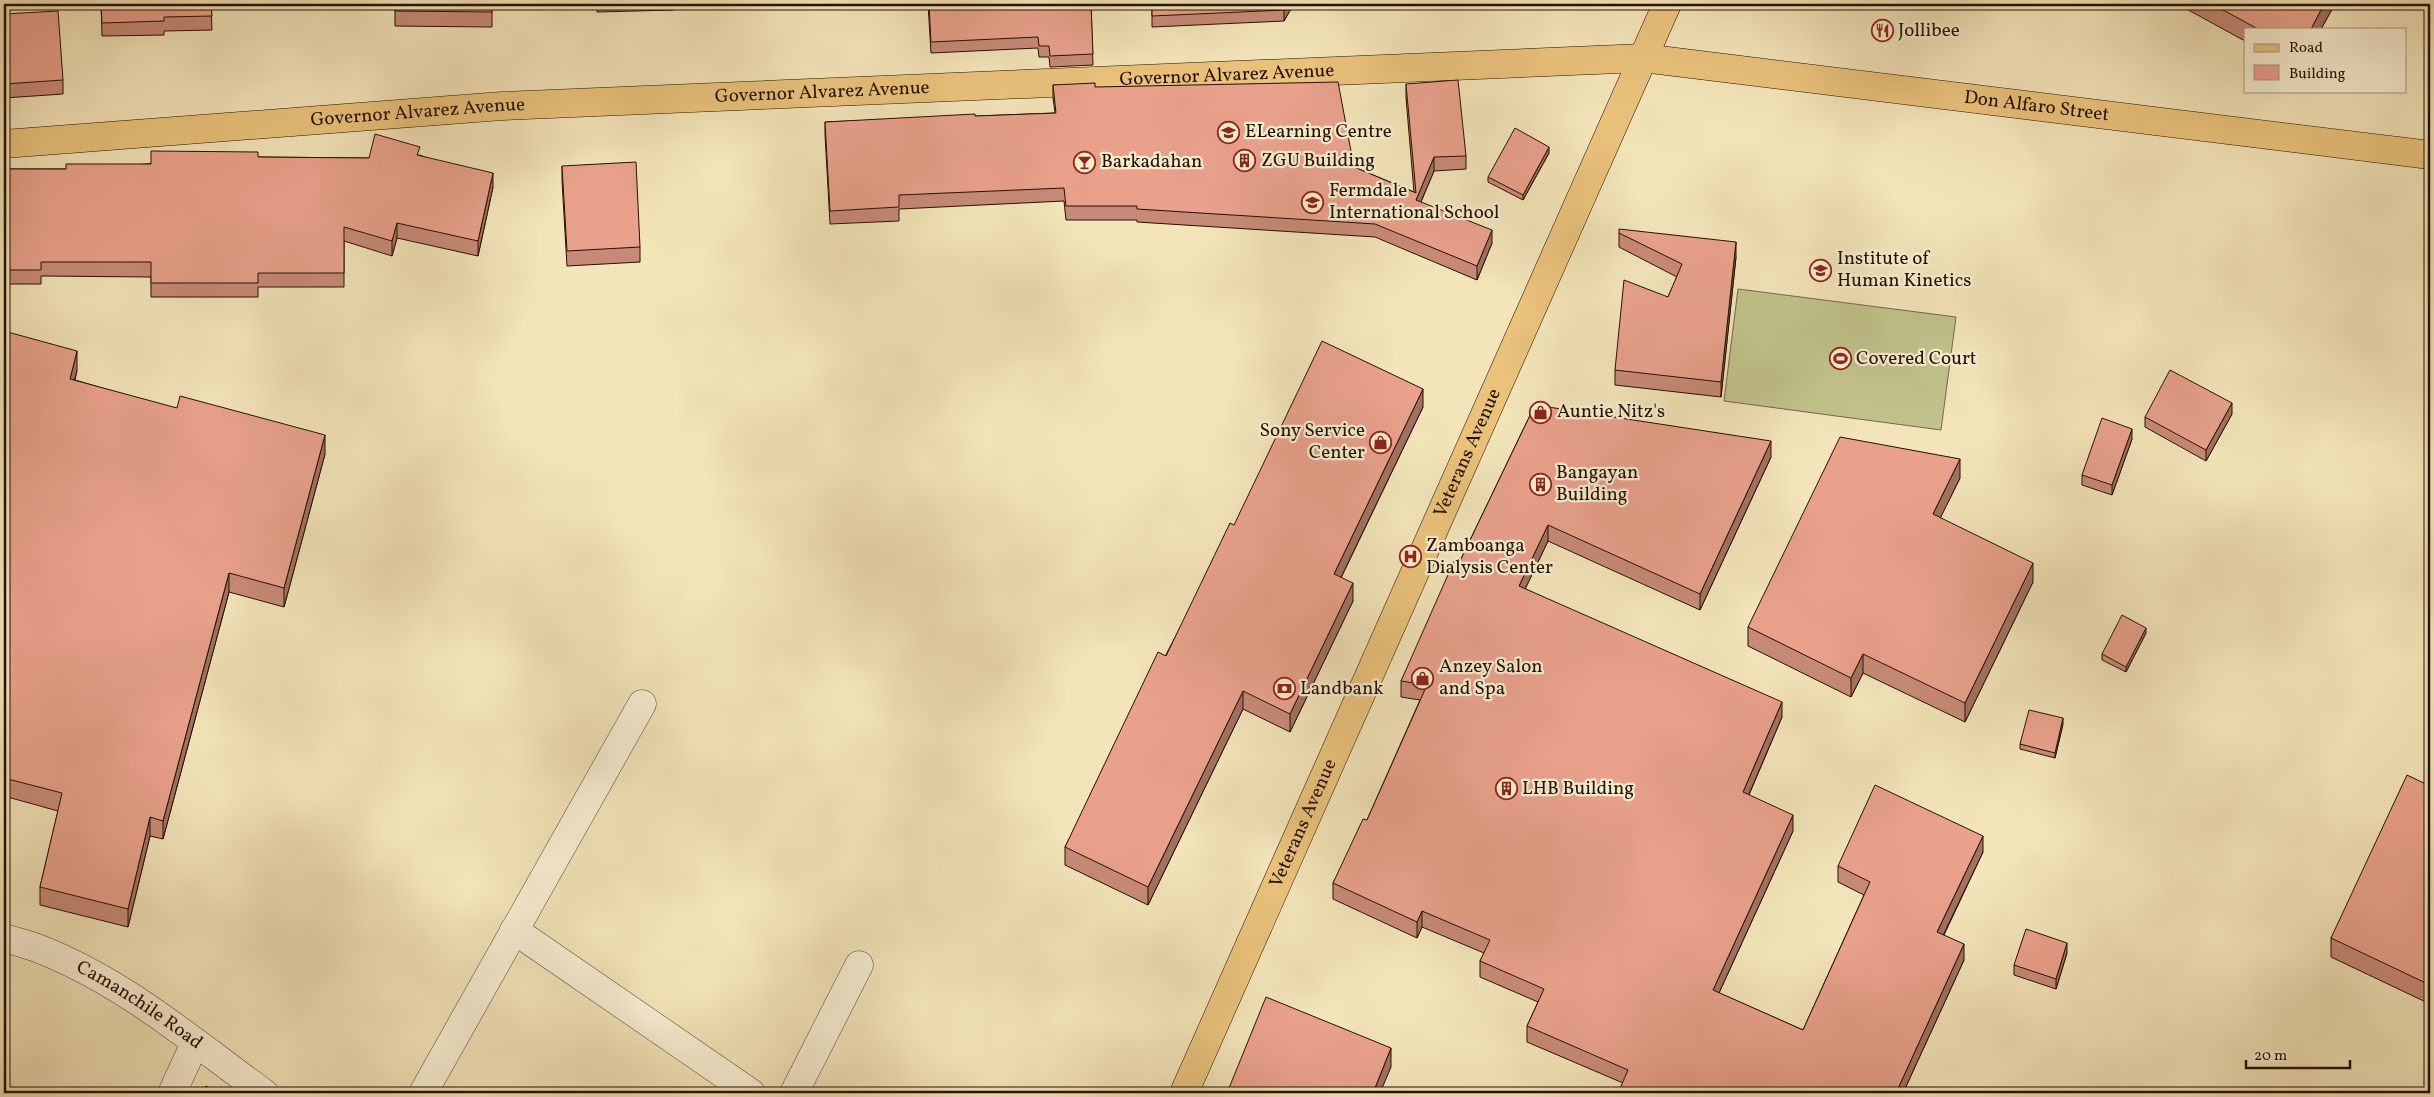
<svg xmlns="http://www.w3.org/2000/svg" width="2434" height="1097" viewBox="0 0 2434 1097" font-family="Vollkorn,serif">
<rect width="100%" height="100%" fill="#f3e4b9"/>
<filter id="stains"><feTurbulence type="fractalNoise" baseFrequency=".004" numOctaves="4"/><feColorMatrix values="0 0 0 0 .2 0 0 0 0 .09 0 0 0 0 .02 0 0 0 .5 -.17"/></filter>
<radialGradient id="worn" r=".72"><stop offset=".6" stop-color="#630" stop-opacity="0"/><stop offset="1" stop-color="#630" stop-opacity=".3"/></radialGradient>
<!-- pitch -->
<polygon fill="#c1c28b" stroke="#726946" points="1738,289 1956,317 1941,430 1724,401"/>
<g fill="none" stroke-linecap="round" stroke-linejoin="round">
<defs>
<g id="minor">
<polyline points="514,930 751,1093"/>
<path id="s1" d="M4,938C18,942 34,946 47,952C127,985 195,1043 264,1093"/>
<polyline points="172,1093 195,1043"/>
<polyline points="423,1093 642,704"/>
<polyline points="794,1093 859,965"/>
</g>
<g id="major">
<path id="s2" d="M4,144L502,106L1643,58L2430,155"/>
<path id="s3" d="M1184,1093L1667,4"/>
</g>
</defs>
<!-- minor casing -->
<use href="#minor" stroke="#58452e" stroke-width="29"/>
<!-- major casing -->
<use href="#major" stroke="#241000" stroke-width="29"/>
<!-- minor -->
<use href="#minor" stroke="#f7edd2" stroke-width="28"/>
<!-- major -->
<use href="#major" stroke="#eac27c" stroke-width="28"/>
</g>
<!-- wall -->
<g fill="#c88a78" stroke="#241000">
<polygon points="101,4 211,4 212,30 164,31 164,35 102,36"/>
<polygon points="395,4 492,4 492,27 395,26"/>
<polygon points="597,4 674,4 674,10 597,12"/>
<polygon points="928,4 1091,4 1093,65 1050,67 1049,57 1039,57 1038,48 931,53"/>
<polygon points="1152,4 1292,7 1284,21 1152,27"/>
<polygon points="1464,4 1577,4 1464,6"/>
<polygon points="1888,4 1908,4 1908,6"/>
<polygon points="2181,4 2335,4 2321,29 2245,29 2245,41 2181,6"/>
<polygon points="4,14 63,80 63,94 4,98"/>
<polygon points="1406,84 1466,156 1466,169 1434,171 1421,202 1492,243 1477,280 1375,237 1137,222 1137,220 1066,220 1064,201 899,209 899,221 830,224 825,135 825,122 1055,113 1053,98 1053,85 1095,87 1354,167 1414,192 1406,98"/>
<polygon points="1549,153 1523,200 1488,182 1488,177"/>
<polygon points="420,155 493,187 478,256 397,238 392,256 344,241 344,287 258,287 258,297 151,297 151,277 41,276 41,284 4,284 4,169 66,169 258,157 369,158"/>
<polygon points="562,166 640,247 640,262 567,266 562,181"/>
<polygon points="1619,233 1736,257 1721,397 1615,385 1615,370 1668,297 1677,277 1619,247"/>
<polygon points="4,331 77,370 75,380 325,454 284,607 229,592 163,839 150,836 128,927 40,905 40,887 58,811 4,796"/>
<polygon points="1535,405 1771,457 1700,610 1548,541 1525,589 1782,717 1749,795 1793,831 1719,993 1803,1030 1864,895 1838,882 1838,866 1983,852 1944,935 1964,960 1903,1093 1623,1083 1527,1042 1527,1026 1538,1002 1480,977 1480,961 1484,953 1422,927 1417,938 1333,899 1333,883 1367,820 1420,700 1401,697 1401,681 1460,561"/>
<polygon points="1423,407 1341,578 1353,601 1290,732 1243,709 1148,905 1065,865 1065,847 1234,525"/>
<polygon points="2232,414 2206,461 2145,427 2145,417"/>
<polygon points="2132,439 2112,495 2082,485 2082,475"/>
<polygon points="1960,478 1940,518 2033,582 1965,722 1863,673 1851,697 1748,646 1748,627"/>
<polygon points="2146,633 2126,672 2102,660 2102,654"/>
<polygon points="2063,724 2055,758 2020,749 2020,744"/>
<polygon points="2430,786 2430,1004 2331,957 2331,938"/>
<polygon points="2067,953 2056,989 2014,975 2014,965"/>
</g>
<!-- shaded-wall -->
<g fill="#a37162" stroke="#241000">
<polygon points="1287,4 1292,4 1292,7 1284,21 1284,10"/>
<polygon points="2324,4 2335,4 2321,29 2311,29"/>
<polygon points="1549,147 1549,153 1523,200 1523,195"/>
<polygon points="1434,157 1434,171 1416,213 1416,200"/>
<polygon points="493,173 493,187 478,256 478,241"/>
<polygon points="397,223 397,238 392,256 392,241"/>
<polygon points="1492,230 1492,243 1477,280 1477,266"/>
<polygon points="1736,242 1736,257 1721,397 1721,382"/>
<polygon points="77,351 77,370 70,397 70,379"/>
<polygon points="1423,389 1423,407 1334,592 1334,574"/>
<polygon points="2232,403 2232,414 2206,461 2206,450"/>
<polygon points="2132,429 2132,439 2112,495 2112,485"/>
<polygon points="325,435 325,454 284,607 284,588"/>
<polygon points="1771,441 1771,457 1700,610 1700,594"/>
<polygon points="1960,459 1960,478 1933,533 1933,514"/>
<polygon points="1548,525 1548,541 1519,602 1519,586"/>
<polygon points="2033,563 2033,582 1965,722 1965,703"/>
<polygon points="229,573 229,592 163,839 163,821"/>
<polygon points="1353,583 1353,601 1290,732 1290,714"/>
<polygon points="2146,628 2146,633 2126,672 2126,667"/>
<polygon points="1863,654 1863,673 1851,697 1851,678"/>
<polygon points="1243,691 1243,709 1148,905 1148,887"/>
<polygon points="1782,702 1782,717 1743,808 1743,792"/>
<polygon points="2063,718 2063,724 2055,758 2055,753"/>
<polygon points="1793,815 1793,831 1713,1006 1713,990"/>
<polygon points="150,817 150,836 128,927 128,909"/>
<polygon points="1983,836 1983,852 1937,948 1937,932"/>
<polygon points="1422,911 1422,927 1417,938 1417,922"/>
<polygon points="2067,943 2067,953 2056,989 2056,979"/>
<polygon points="1964,944 1964,960 1903,1093 1896,1093"/>
<polygon points="1391,1048 1391,1067 1380,1093 1373,1093"/>
</g>
<!-- building -->
<g fill="#e9a18c" stroke="#241000">
<polygon points="101,4 211,4 212,16 164,17 164,21 102,23"/>
<polygon points="395,4 492,4 492,12 395,11"/>
<polygon points="929,4 1091,4 1093,54 1050,56 1049,46 1039,46 1038,37 931,42"/>
<polygon points="1152,4 1287,4 1284,10 1152,16"/>
<polygon points="2212,4 2324,4 2311,29 2258,29"/>
<polygon points="58,11 63,80 4,84 4,14"/>
<polygon points="1458,80 1466,156 1434,157 1416,200 1492,230 1477,266 1375,224 1137,209 1137,206 1066,206 1064,188 899,195 899,207 830,211 825,122 975,114 975,116 1056,113 1053,85 1095,83 1095,87 1338,82 1354,167 1416,193 1406,84"/>
<polygon points="1515,128 1549,147 1523,195 1488,177"/>
<polygon points="375,134 420,147 417,155 493,173 478,241 397,223 392,241 344,227 344,273 258,273 258,283 151,283 151,262 41,262 41,270 4,270 4,169 66,169 66,164 151,164 151,151 258,152 258,157 369,158"/>
<polygon points="636,162 640,247 567,251 562,166"/>
<polygon points="1619,229 1736,242 1721,382 1615,370 1624,280 1668,297 1682,264 1619,233"/>
<polygon points="4,331 77,351 70,379 177,408 180,396 325,435 284,588 229,573 163,821 150,817 128,909 40,887 62,793 4,778"/>
<polygon points="1322,341 1423,389 1334,574 1353,583 1290,714 1243,691 1148,887 1065,847 1158,652 1166,656 1230,523 1234,525"/>
<polygon points="2170,370 2232,403 2206,450 2145,417"/>
<polygon points="1535,405 1771,441 1700,594 1548,525 1519,586 1782,702 1743,792 1793,815 1713,990 1803,1030 1870,882 1838,866 1875,785 1983,836 1937,932 1964,944 1896,1093 1618,1093 1628,1070 1527,1026 1544,989 1480,961 1490,940 1422,911 1417,922 1333,883 1363,819 1367,820 1427,685 1401,681 1455,559 1460,561"/>
<polygon points="2102,418 2132,429 2112,485 2082,475"/>
<polygon points="1840,437 1960,459 1933,514 2033,563 1965,703 1863,654 1851,678 1748,627"/>
<polygon points="2122,615 2146,628 2126,667 2102,654"/>
<polygon points="2029,710 2063,718 2055,753 2020,744"/>
<polygon points="2407,775 2430,786 2430,985 2331,938"/>
<polygon points="2026,929 2067,943 2056,979 2014,965"/>
<polygon points="1266,997 1391,1048 1373,1093 1227,1093"/>
<polygon points="206,1086 217,1093 202,1093"/>
</g>
<!-- icons -->
<defs>
<symbol id="restaurant-ring" viewBox="-11 -11 22 22"><circle r="9.5" fill="#f7edd2" stroke="#8f2418" stroke-width="1.5"/><path d="M-5-6h1v4h1v-4h1v4h1v-4h1v5L-1.5 .5V6h-2V.5L-5-1ZM5-6V6H3V1.5H1.5Q1.5-4 5-6Z" fill="#8f2418"/></symbol>
<symbol id="school-ring" viewBox="-11 -11 22 22"><circle r="9.5" fill="#f7edd2" stroke="#8f2418" stroke-width="1.5"/><path d="M0-5L7-2L0 1L-7-2ZM-4 1L0 2.5L4 1V4Q0 6-4 4Z" fill="#8f2418"/></symbol>
<symbol id="building-ring" viewBox="-11 -11 22 22"><circle r="9.5" fill="#f7edd2" stroke="#8f2418" stroke-width="1.5"/><path d="M-4-6H4V6H1V3H-1V6H-4ZM-2.5-4.3h1.7v1.8h-1.7ZM.8-4.3h1.7v1.8H.8ZM-2.5-1h1.7V.8h-1.7ZM.8-1h1.7V.8H.8Z" fill="#8f2418"/></symbol>
<symbol id="bar-ring" viewBox="-11 -11 22 22"><circle r="9.5" fill="#f7edd2" stroke="#8f2418" stroke-width="1.5"/><path d="M-6-5H6L.8 .8V4.5H3.5V6h-7V4.5H-.8V.8Z" fill="#8f2418"/></symbol>
<symbol id="university-ring" viewBox="-11 -11 22 22"><circle r="9.5" fill="#f7edd2" stroke="#8f2418" stroke-width="1.5"/><path d="M0-5L7-2L0 1L-7-2ZM-4 1L0 2.5L4 1V4Q0 6-4 4Z" fill="#8f2418"/></symbol>
<symbol id="stadium-ring" viewBox="-11 -11 22 22"><circle r="9.5" fill="#f7edd2" stroke="#8f2418" stroke-width="1.5"/><path d="M0-5a6.5 5 0 1 0 0 10a6.5 5 0 1 0 0-10ZM-3.5-1.8h7v3.6h-7Z" fill="#8f2418"/></symbol>
<symbol id="shop-ring" viewBox="-11 -11 22 22"><circle r="9.5" fill="#f7edd2" stroke="#8f2418" stroke-width="1.5"/><path d="M-5-2.5h2.3a2.7 3.5 0 0 1 5.4 0H5L5.5 6h-11ZM-1.5-2.5h3a1.5 2.3 0 0 0-3 0Z" fill="#8f2418"/></symbol>
<symbol id="hospital-ring" viewBox="-11 -11 22 22"><circle r="9.5" fill="#f7edd2" stroke="#8f2418" stroke-width="1.5"/><path d="M-5-5h3v3.5h4V-5h3V5h-3V1.5h-4V5h-3Z" fill="#8f2418"/></symbol>
<symbol id="bank-ring" viewBox="-11 -11 22 22"><circle r="9.5" fill="#f7edd2" stroke="#8f2418" stroke-width="1.5"/><path d="M-6-4H6V4H-6ZM0-2.3a2.3 2.3 0 1 0 0 4.6a2.3 2.3 0 1 0 0-4.6Z" fill="#8f2418"/></symbol>
</defs>
<g fill-rule="evenodd">
<use href="#restaurant-ring" x="1870" y="18" width="25" height="25"/>
<use href="#school-ring" x="1216" y="120" width="25" height="25"/>
<use href="#building-ring" x="1232" y="148" width="25" height="25"/>
<use href="#bar-ring" x="1072" y="150" width="25" height="25"/>
<use href="#school-ring" x="1300" y="190" width="25" height="25"/>
<use href="#university-ring" x="1808" y="258" width="25" height="25"/>
<use href="#stadium-ring" x="1828" y="346" width="25" height="25"/>
<use href="#shop-ring" x="1528" y="400" width="25" height="25"/>
<use href="#shop-ring" x="1368" y="430" width="25" height="25"/>
<use href="#building-ring" x="1528" y="472" width="25" height="25"/>
<use href="#hospital-ring" x="1398" y="544" width="25" height="25"/>
<use href="#shop-ring" x="1410" y="666" width="25" height="25"/>
<use href="#bank-ring" x="1272" y="676" width="25" height="25"/>
<use href="#building-ring" x="1494" y="776" width="25" height="25"/>
</g>
<g text-anchor="middle" dominant-baseline="central" stroke-width="4.5" stroke-linejoin="round" paint-order="stroke">
<!-- poi labels -->
<g font-size="19" fill="#241000" stroke="#f7edd2" text-anchor="start">
<text x="1898" y="31">Jollibee</text>
<text x="1245" y="132">ELearning Centre</text>
<text x="1261" y="161">ZGU Building</text>
<text x="1101" y="162">Barkadahan</text>
<text x="1329" y="191">Fermdale<tspan x="1329" dy="22">International School</tspan></text>
<text x="1837" y="259">Institute of<tspan x="1837" dy="22">Human Kinetics</tspan></text>
<text x="1856" y="359">Covered Court</text>
<text x="1557" y="412">Auntie Nitz's</text>
<text x="1365" y="431" text-anchor="end">Sony Service<tspan x="1365" dy="22">Center</tspan></text>
<text x="1556" y="473">Bangayan<tspan x="1556" dy="22">Building</tspan></text>
<text x="1426" y="546">Zamboanga<tspan x="1426" dy="22">Dialysis Center</tspan></text>
<text x="1439" y="667">Anzey Salon<tspan x="1439" dy="22">and Spa</tspan></text>
<text x="1300" y="689">Landbank</text>
<text x="1522" y="789">LHB Building</text>
</g>
<!-- street labels -->
<g font-size="19" fill="#241000" stroke="#f7edd2">
<text stroke="none"><textPath href="#s2" startOffset="1225">Governor Alvarez Avenue</textPath></text>
<text stroke="none"><textPath href="#s2" startOffset="820">Governor Alvarez Avenue</textPath></text>
<text stroke="none"><textPath href="#s2" startOffset="2038">Don Alfaro Street</textPath></text>
<text stroke="none"><textPath href="#s2" startOffset="415">Governor Alvarez Avenue</textPath></text>
<text stroke="none"><textPath href="#s3" startOffset="700">Veterans Avenue</textPath></text>
<text stroke="none"><textPath href="#s3" startOffset="295">Veterans Avenue</textPath></text>
<text stroke="none"><textPath href="#s1" startOffset="152">Camanchile Road</textPath></text>
</g>
</g>
<!-- margin -->
<rect width="2434" height="1097" fill="none" stroke="#f3e4b9" stroke-width="20"/>
<rect x="5" y="5" width="2424" height="1087" fill="none" stroke="#241000" stroke-width="2.5"/>
<rect x="10" y="10" width="2414" height="1077" fill="none" stroke="#241000"/>
<!-- legend -->
<rect x="2244" y="28" width="162" height="65" fill="#f7edd2" stroke="#a3957e"/>
<rect x="2254" y="44" width="25" height="8" fill="#eac27c" stroke="#a3957e"/>
<text x="2289" y="52" font-size="15" fill="#241000">Road</text>
<rect x="2254" y="65" width="25" height="15" fill="#e9a18c" stroke="#a3957e"/>
<text x="2289" y="78" font-size="15" fill="#241000">Building</text>
<!-- scale -->
<path d="M2246 1060v8h104v-8" fill="none" stroke="#241000" stroke-width="2.5"/>
<text x="2254" y="1060" font-size="15" fill="#241000" stroke="#f7edd2" stroke-width="4" paint-order="stroke">20 m</text>
<rect width="100%" height="100%" filter="url(#stains)"/>
<rect width="100%" height="100%" fill="url(#worn)"/>
</svg>
